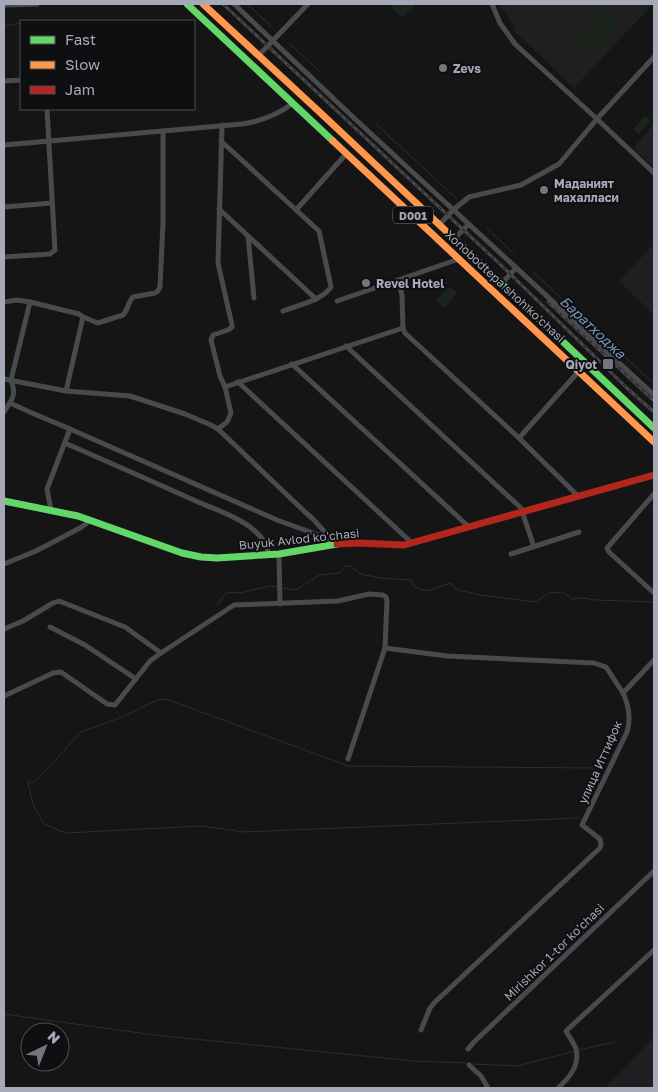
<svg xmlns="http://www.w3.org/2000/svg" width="658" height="1092" viewBox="0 0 658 1092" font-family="'Golos Text',sans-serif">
<rect width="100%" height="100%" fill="#151515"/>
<!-- built -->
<g fill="#1f1f21">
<polygon points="501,4 653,4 574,88 513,30 514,26 500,5"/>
<polygon points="654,124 654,168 633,148"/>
<polygon points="654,244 654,315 619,281"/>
<polygon points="654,1037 654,1088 605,1088"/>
</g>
<!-- green -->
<g fill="#1b231d">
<polygon points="388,4 412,4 415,6 403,18"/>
<polygon points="601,10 619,26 592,56 574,39"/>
<polygon points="645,116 651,121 639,134 633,129"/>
<polygon points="449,286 457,293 444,308 436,301"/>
</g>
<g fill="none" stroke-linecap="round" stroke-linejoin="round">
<!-- stream -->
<g stroke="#272f38" stroke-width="1">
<polyline points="247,4 273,28"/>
<polyline points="4,26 21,23"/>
<polyline points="290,44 320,72"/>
<polyline points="376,124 457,199"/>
<polyline points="486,227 514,254"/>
<polyline points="532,271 654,384"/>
<polyline points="282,588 296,590 319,575 339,573 345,566 351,566 360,574 381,578 411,580 414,587 427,591 450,583 458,590 480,595 536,602 549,593 563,592 572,599 583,598 596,600 654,602"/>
<polyline points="217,605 227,592 241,593 270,586 278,587"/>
<polyline points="578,818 244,832 202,826 65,833 44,824 33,805 28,782 35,782 81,732 125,716 157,700 166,699 348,766 595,768"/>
<polyline points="4,1014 154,1035 414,1061 467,1063"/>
<polyline points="579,1050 615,1042"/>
<polyline points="471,1064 518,1066 575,1051"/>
</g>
<!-- street -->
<g stroke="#494a4e" stroke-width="5">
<polyline points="234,4 355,119 654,395"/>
<polyline points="4,5 37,4"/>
<polyline points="258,56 308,4"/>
<polyline points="654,57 597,119 654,173"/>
<polyline points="4,81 21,80"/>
<path d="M221,141L319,231L331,287C321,301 298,305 283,311"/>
<path d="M4,145L242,124C261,121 278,115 293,103"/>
<polyline points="4,207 52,203"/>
<polyline points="219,209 316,299"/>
<polyline points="296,210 347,153"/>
<polyline points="439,225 453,210 469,197 521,185 559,164 597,119 515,44 500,23 492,4"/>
<polyline points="248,236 254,298"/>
<polyline points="454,239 468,225"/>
<polyline points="4,257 50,254 55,250 47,109"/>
<polyline points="399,280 402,296 403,328 405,333 519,438 578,496"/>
<polyline points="501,284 516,268"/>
<polyline points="337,301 459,259"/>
<polyline points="4,302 17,300 30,302"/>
<polyline points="346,346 521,508 534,547"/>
<polyline points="292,364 468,526"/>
<polyline points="4,379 66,391 130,396 185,414 211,425 218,429 305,512 313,519 333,541"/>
<polyline points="238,382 412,543"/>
<polyline points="225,387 403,328"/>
<polyline points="66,391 83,317"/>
<polyline points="10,403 32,413 70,429 47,489 51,510"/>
<path d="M4,412C12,399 17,395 11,380L30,302L79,314L83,317L98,323L123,315C128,310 128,302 133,297L155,293L158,291L160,287L163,223V131"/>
<polyline points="70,429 277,520 332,540"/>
<polyline points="218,429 227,422 231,413 225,387 220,376 211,340 213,335 228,330 232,327 232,325 218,263 222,125"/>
<polyline points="519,438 579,371"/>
<path d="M65,443C110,463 154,482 198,502C217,510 241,518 256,532C263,538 267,545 269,555"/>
<polyline points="654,494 607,548 609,552 654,593"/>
<polyline points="279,554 280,604"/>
<polyline points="511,554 579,532"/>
<polyline points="4,564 36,551 80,528 86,524 89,519"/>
<polyline points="50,627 85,645 136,679"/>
<polyline points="4,629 23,621 53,603 59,601 125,627 161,653 234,605 338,601 369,594 383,595 386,597 387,601 385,648 348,759"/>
<polyline points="385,648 447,656 594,663 606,667 623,693"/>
<polyline points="4,696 53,673 61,672 107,704 115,705 150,661 161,653"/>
<path d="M421,1030L430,1008L435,1002L600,848L601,845L600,839L582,825L627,732C631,719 629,706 623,693L654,660"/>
<polyline points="468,1049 474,1042 654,871"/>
<polyline points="469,1065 481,1076 488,1088"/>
<path d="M558,1088C569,1078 580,1066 576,1049C574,1043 569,1037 566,1031L654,950"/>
</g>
<!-- fast -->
<g stroke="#63d668" stroke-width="7">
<polyline points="187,4 333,141"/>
<polyline points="464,248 654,428"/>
<polyline points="4,501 78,516 182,553 201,557 217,558 279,554 337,544"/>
</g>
<!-- slow -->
<g stroke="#ff974d" stroke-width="7">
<polyline points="203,4 326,118 464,248"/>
<polyline points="333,141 654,442"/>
</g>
<!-- jam -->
<polyline stroke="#b3261e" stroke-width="7" points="337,544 358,543 404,545 654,475"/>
<defs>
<g id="rail">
<polyline points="223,4 504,268 629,390 654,412"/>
<polyline points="548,302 654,401"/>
</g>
</defs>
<!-- rail casing -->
<use href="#rail" stroke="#494a4e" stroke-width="3"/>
<!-- rail -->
<use href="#rail" stroke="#0f0f11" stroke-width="1" stroke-dasharray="4" stroke-linecap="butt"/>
</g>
<!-- markers -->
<g fill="#73757f" stroke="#0f0f11" stroke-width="2">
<circle cx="443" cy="68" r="5"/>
<circle cx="544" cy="190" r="5"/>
<circle cx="366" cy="283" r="5"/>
<rect x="602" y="358" width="12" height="12" rx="2.5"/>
</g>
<g text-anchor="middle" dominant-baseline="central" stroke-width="4" stroke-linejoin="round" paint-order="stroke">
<!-- shield labels -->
<rect fill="#0f0f11" stroke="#787b86" stroke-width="1" x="393" y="206.5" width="40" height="17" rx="4"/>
<g font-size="11" font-weight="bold" fill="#a5a9b8">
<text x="413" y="215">D001</text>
</g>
<!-- poi labels -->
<g font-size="12" font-weight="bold" fill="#a5a9b8" stroke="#0f0f11" text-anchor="start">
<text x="453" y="68">Zevs</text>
<text x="554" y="183">Маданият<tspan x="554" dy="14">махалласи</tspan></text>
<text x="376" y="283">Revel Hotel</text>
<text x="597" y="364" text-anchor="end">Qiyot</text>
</g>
<!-- street labels -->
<g font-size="12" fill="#a5a9b8" stroke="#0f0f11">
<text transform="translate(505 286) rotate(43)">Xonobodtepa shoh ko'chasi</text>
<text transform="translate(299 539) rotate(-6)">Buyuk Avlod koʻchasi</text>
<text transform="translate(600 762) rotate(-66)">улица Иттифок</text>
<text transform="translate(554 952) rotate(-44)">Mirishkor 1-tor ko'chasi</text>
</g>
<!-- water labels -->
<g font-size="14" font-style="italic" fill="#7894b6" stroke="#0f0f11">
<text transform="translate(593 327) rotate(43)">Баратходжа</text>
</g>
</g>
<!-- border -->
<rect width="658" height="1092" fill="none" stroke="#a5a9b8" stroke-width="10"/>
<!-- legend -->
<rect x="20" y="20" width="175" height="90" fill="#0f0f11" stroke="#4b4d54"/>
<rect x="30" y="36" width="25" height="8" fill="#63d668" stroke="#4b4d54"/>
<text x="65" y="45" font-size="15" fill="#a5a9b8">Fast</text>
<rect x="30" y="61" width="25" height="8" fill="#ff974d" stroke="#4b4d54"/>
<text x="65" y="70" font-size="15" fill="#a5a9b8">Slow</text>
<rect x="30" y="86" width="25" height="8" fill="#b3261e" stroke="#4b4d54"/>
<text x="65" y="95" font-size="15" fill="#a5a9b8">Jam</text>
<!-- north arrow -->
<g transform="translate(45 1047) rotate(43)"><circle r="24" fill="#0f0f11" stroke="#4b4d54"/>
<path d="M0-4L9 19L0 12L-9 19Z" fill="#73757f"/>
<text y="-8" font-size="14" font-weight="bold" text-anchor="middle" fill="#a5a9b8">N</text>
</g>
</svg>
